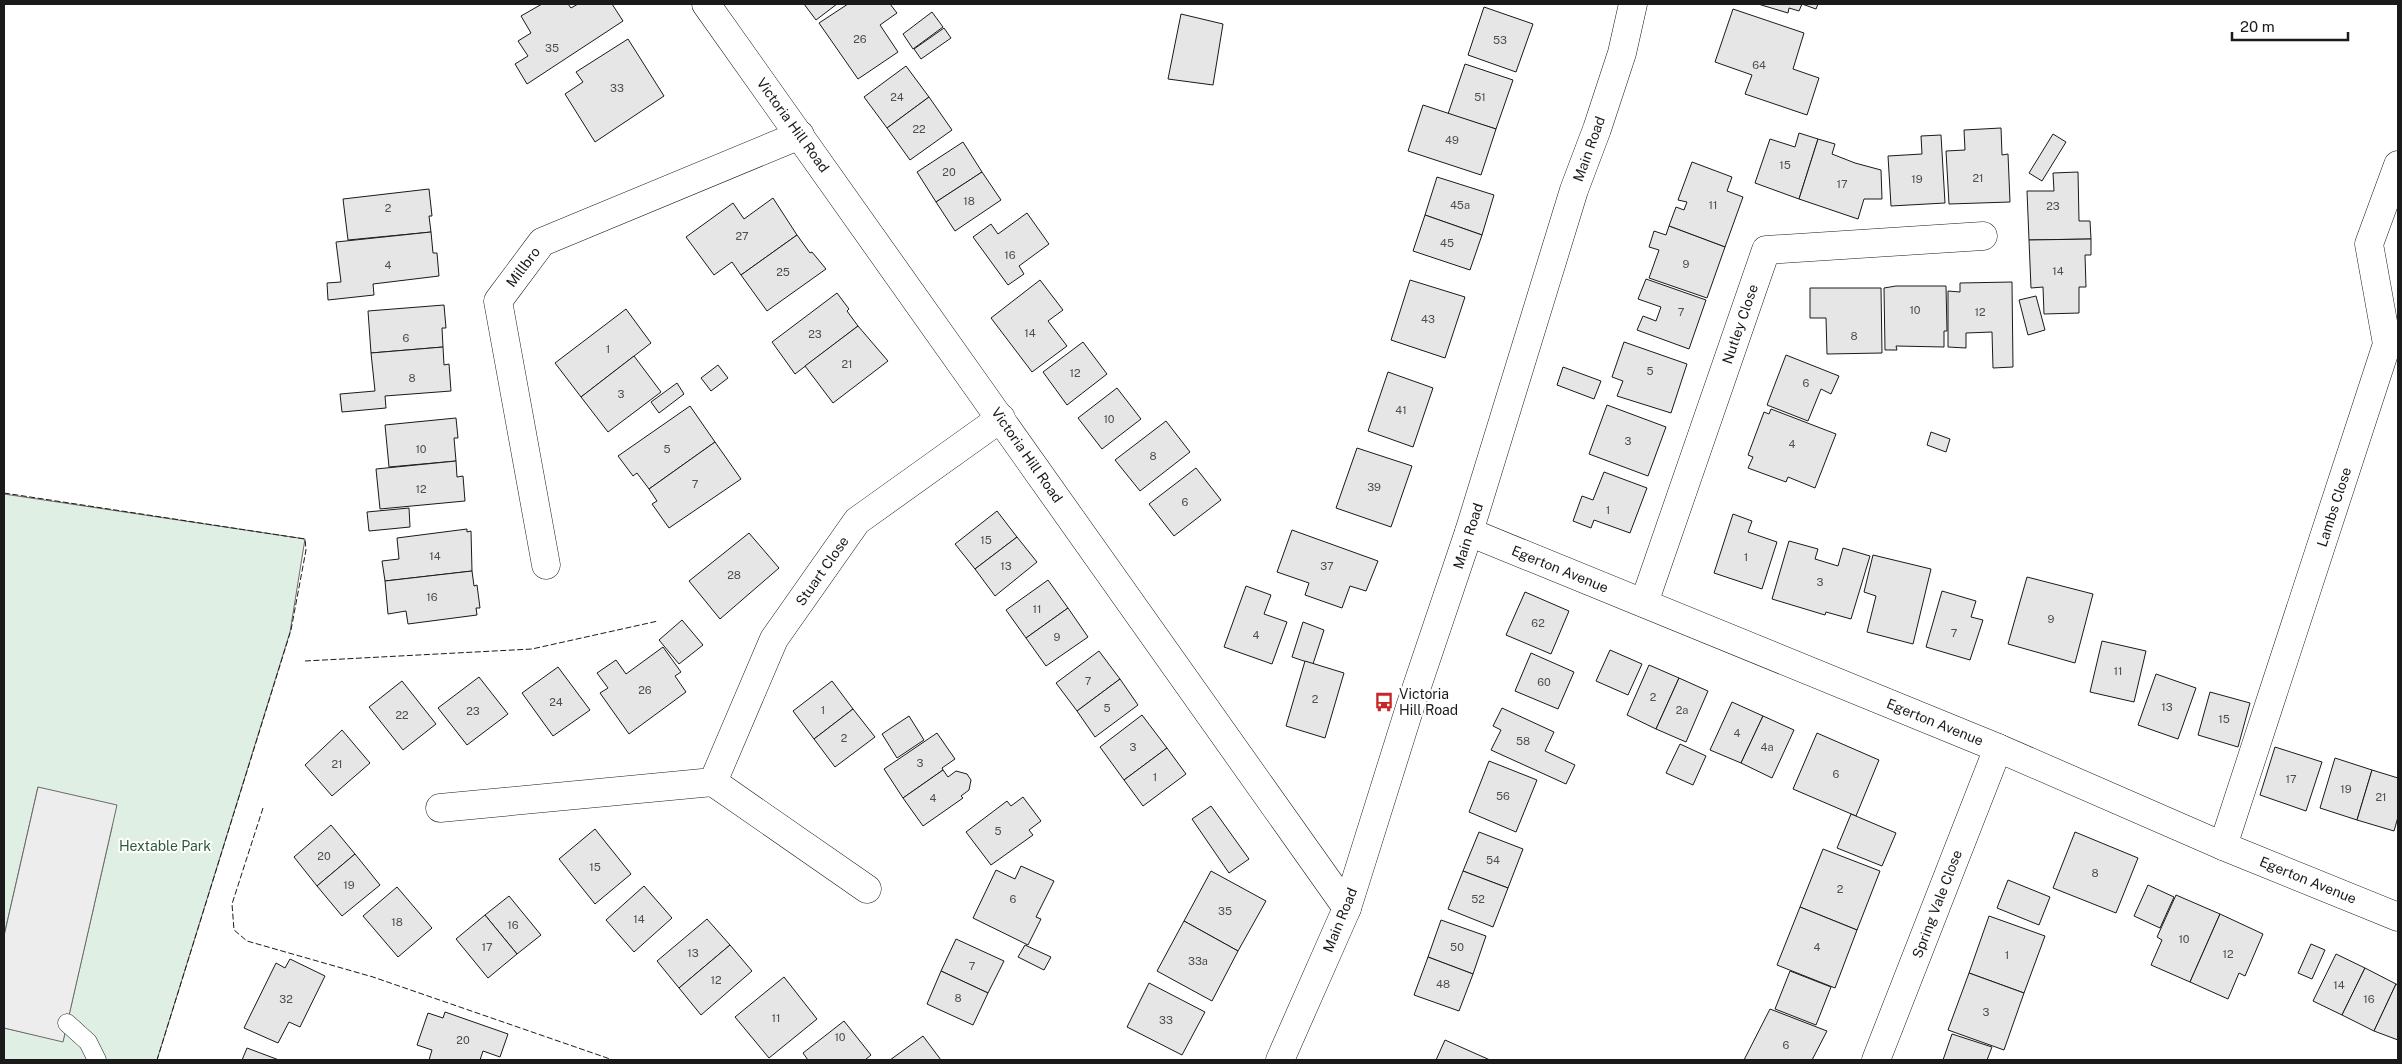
<svg xmlns="http://www.w3.org/2000/svg" width="2402" height="1064" viewBox="0 0 2402 1064" font-family="'Public Sans',sans-serif">
<rect width="100%" height="100%" fill="#fff"/>
<!-- green -->
<polygon fill="#e0efe3" stroke="#6a6a6a" points="4,494 305,539 290,632 157,1060 4,1060 4,1028 63,1041 112,827 38,787 4,936"/>
<!-- parking -->
<polygon fill="#ededed" stroke="#6a6a6a" points="38,787 117,805 63,1042 4,1028 4,936"/>
<!-- building -->
<g fill="#e6e6e6" stroke="#1a1a1a">
<polygon points="542,4 568,4 571,8 578,4 612,4 623,21 527,84 515,64 528,56 518,41 531,33 521,16"/>
<polygon points="804,4 837,4 816,20"/>
<polygon points="848,4 890,4 897,13 880,25 898,52 858,79 819,23"/>
<polygon points="1758,4 1818,4 1816,9 1802,4 1799,11 1789,8 1788,13"/>
<polygon points="1484,7 1533,24 1516,72 1468,55"/>
<polygon points="1733,9 1804,33 1793,69 1819,78 1807,115 1745,94 1752,75 1715,62"/>
<polygon points="932,12 943,27 913,49 903,34"/>
<polygon points="1181,14 1223,24 1213,85 1168,79"/>
<polygon points="944,28 951,38 921,59 914,49"/>
<polygon points="628,39 664,96 595,142 565,94 583,82 576,72"/>
<polygon points="1465,64 1513,80 1496,129 1448,114"/>
<polygon points="906,66 929,97 887,128 864,97"/>
<polygon points="929,97 952,130 910,160 887,128"/>
<polygon points="1423,105 1496,129 1481,175 1408,151"/>
<polygon points="2001,128 2002,155 2008,154 2010,202 1949,204 1946,151 1965,150 1964,130"/>
<polygon points="1799,133 1818,139 1799,199 1755,183 1770,139 1795,147"/>
<polygon points="2053,134 2066,142 2042,181 2029,173"/>
<polygon points="1941,135 1945,203 1891,206 1888,156 1922,154 1921,136"/>
<polygon points="1818,139 1835,144 1832,154 1855,163 1881,170 1882,199 1864,199 1858,219 1799,199"/>
<polygon points="963,142 982,172 936,202 917,172"/>
<polygon points="1692,162 1732,177 1727,191 1743,197 1725,247 1669,226 1676,207 1684,210 1687,202 1678,200"/>
<polygon points="982,172 1001,200 955,231 936,202"/>
<polygon points="2078,172 2079,221 2090,221 2091,239 2029,240 2027,191 2054,191 2053,173"/>
<polygon points="1437,177 1494,195 1482,235 1425,215"/>
<polygon points="429,189 432,216 429,216 431,232 348,240 343,199"/>
<polygon points="773,198 797,235 741,275 732,262 714,275 686,237 733,203 744,219"/>
<polygon points="1027,213 1049,244 1019,266 1024,274 1008,285 973,237 991,224 998,234"/>
<polygon points="1425,215 1482,235 1470,270 1413,251"/>
<polygon points="1669,226 1725,247 1707,298 1649,278 1659,250 1649,247 1654,231 1666,235"/>
<polygon points="431,232 433,253 437,253 439,276 373,284 374,295 328,300 327,283 341,282 336,242"/>
<polygon points="797,235 810,253 812,252 826,269 767,311 741,275"/>
<polygon points="2091,239 2091,255 2085,255 2086,287 2079,287 2079,313 2044,314 2043,287 2031,288 2029,240"/>
<polygon points="1646,279 1706,300 1689,349 1637,330 1643,316 1656,321 1661,307 1638,299"/>
<polygon points="1040,280 1063,310 1048,321 1067,346 1032,372 991,318"/>
<polygon points="1410,280 1465,297 1445,358 1391,340"/>
<polygon points="2012,282 2013,367 1993,368 1992,332 1966,333 1966,348 1948,347 1948,291 1960,292 1960,283"/>
<polygon points="1896,286 1946,286 1947,331 1944,331 1944,347 1896,346 1897,350 1885,350 1884,288"/>
<polygon points="1810,288 1881,288 1882,353 1827,354 1826,318 1810,318"/>
<polygon points="837,293 849,309 847,311 858,326 795,374 772,342"/>
<polygon points="2036,296 2045,330 2028,335 2019,300"/>
<polygon points="444,305 446,328 442,328 443,347 371,353 368,311"/>
<polygon points="626,309 651,343 581,397 555,363"/>
<polygon points="858,326 888,361 833,403 805,366"/>
<polygon points="1083,342 1107,374 1067,405 1043,372"/>
<polygon points="1624,342 1687,364 1671,413 1617,396 1623,381 1612,377"/>
<polygon points="443,347 444,365 449,364 451,391 385,396 386,408 342,412 340,394 375,391 371,353"/>
<polygon points="1786,355 1839,376 1831,394 1821,389 1808,421 1767,405"/>
<polygon points="634,356 661,392 608,432 581,397"/>
<polygon points="718,365 728,378 711,391 701,378"/>
<polygon points="1563,367 1601,381 1594,399 1557,385"/>
<polygon points="1388,372 1433,388 1413,447 1368,431"/>
<polygon points="677,383 684,394 659,413 651,402"/>
<polygon points="1117,388 1141,419 1102,449 1078,418"/>
<polygon points="1607,405 1666,427 1648,476 1589,454"/>
<polygon points="690,406 715,442 649,489 637,473 633,476 618,456"/>
<polygon points="1771,409 1836,434 1815,488 1788,477 1786,482 1748,468 1753,457 1748,455 1764,412 1769,414"/>
<polygon points="456,418 458,438 454,438 456,461 389,467 385,425"/>
<polygon points="1166,421 1190,452 1140,491 1115,460"/>
<polygon points="1931,432 1950,439 1946,452 1927,445"/>
<polygon points="715,442 741,479 669,528 652,504 657,501 649,489"/>
<polygon points="1357,448 1412,466 1391,527 1336,508"/>
<polygon points="456,461 457,477 463,476 465,501 380,509 376,469"/>
<polygon points="1196,468 1221,500 1174,536 1149,504"/>
<polygon points="1604,472 1647,488 1630,533 1594,520 1591,528 1573,521 1582,496 1593,500"/>
<polygon points="409,508 410,527 369,531 367,512"/>
<polygon points="997,511 1017,537 975,569 955,544"/>
<polygon points="1733,514 1752,521 1748,532 1777,542 1762,589 1714,573"/>
<polygon points="467,529 467,532 471,531 472,571 385,581 382,561 399,559 397,538"/>
<polygon points="1292,530 1378,561 1366,591 1350,586 1342,608 1305,595 1309,583 1277,572"/>
<polygon points="749,533 779,568 720,619 689,581"/>
<polygon points="1017,537 1037,562 995,596 975,569"/>
<polygon points="1789,541 1818,549 1815,559 1838,566 1843,548 1870,556 1851,619 1826,612 1825,615 1772,599"/>
<polygon points="1873,555 1931,569 1913,644 1867,632 1876,596 1864,592"/>
<polygon points="472,571 474,586 477,585 480,608 476,608 477,615 408,624 406,611 388,614 385,581"/>
<polygon points="2027,577 2093,594 2075,663 2008,644"/>
<polygon points="1048,580 1068,608 1026,638 1006,610"/>
<polygon points="1246,586 1271,595 1264,614 1287,622 1272,664 1224,647"/>
<polygon points="1942,591 1976,601 1971,617 1983,620 1970,660 1926,647"/>
<polygon points="1525,592 1569,611 1551,654 1506,635"/>
<polygon points="1068,608 1088,637 1046,666 1026,638"/>
<polygon points="682,620 703,645 679,664 659,640"/>
<polygon points="1303,622 1324,630 1313,664 1292,657"/>
<polygon points="2102,641 2146,651 2134,702 2090,692"/>
<polygon points="663,647 681,672 675,676 686,692 629,734 600,693 608,688 597,673 616,660 626,674"/>
<polygon points="1610,650 1642,664 1628,695 1596,681"/>
<polygon points="1099,651 1120,679 1077,711 1056,683"/>
<polygon points="1531,653 1574,672 1558,709 1515,691"/>
<polygon points="1305,661 1344,673 1325,738 1286,726"/>
<polygon points="1649,665 1679,678 1656,729 1627,715"/>
<polygon points="558,667 590,710 553,736 522,693"/>
<polygon points="2156,674 2196,688 2178,739 2138,725"/>
<polygon points="479,677 508,714 467,745 438,708"/>
<polygon points="1679,678 1708,691 1686,742 1656,729"/>
<polygon points="1120,679 1138,705 1095,737 1077,711"/>
<polygon points="402,681 436,724 403,750 369,707"/>
<polygon points="832,681 853,709 814,739 793,711"/>
<polygon points="2210,692 2250,703 2238,747 2198,735"/>
<polygon points="1732,702 1763,716 1741,763 1710,750"/>
<polygon points="1502,708 1554,732 1545,751 1575,765 1566,784 1491,750 1501,730 1493,726"/>
<polygon points="853,709 875,737 835,767 814,739"/>
<polygon points="1142,715 1167,748 1124,780 1100,747"/>
<polygon points="909,716 924,740 897,758 882,734"/>
<polygon points="1763,716 1794,730 1772,778 1741,763"/>
<polygon points="342,730 370,763 332,796 305,765"/>
<polygon points="937,733 955,759 942,768 943,770 903,798 884,769"/>
<polygon points="1817,733 1879,760 1856,816 1793,789"/>
<polygon points="1680,744 1706,756 1693,785 1666,773"/>
<polygon points="2275,747 2322,762 2306,811 2260,795"/>
<polygon points="1167,748 1186,774 1143,806 1124,780"/>
<polygon points="2335,758 2372,770 2357,820 2320,808"/>
<polygon points="1489,761 1537,780 1516,832 1469,812"/>
<polygon points="943,770 948,777 956,771 967,774 971,780 969,790 961,796 963,798 923,826 903,798"/>
<polygon points="2372,770 2398,778 2398,817 2394,831 2357,820"/>
<polygon points="1023,797 1041,821 1029,830 1033,835 991,865 966,832 1007,801 1011,806"/>
<polygon points="1211,806 1249,859 1229,873 1192,819"/>
<polygon points="1851,814 1896,833 1882,866 1837,848"/>
<polygon points="331,825 355,854 317,886 294,857"/>
<polygon points="595,829 631,874 595,904 559,859"/>
<polygon points="1479,832 1523,849 1508,888 1463,871"/>
<polygon points="2075,832 2138,858 2116,913 2053,888"/>
<polygon points="1823,849 1880,871 1857,930 1800,907"/>
<polygon points="355,854 380,885 342,916 317,886"/>
<polygon points="1021,866 1054,881 1036,917 1041,919 1028,945 973,918 996,870 1015,879"/>
<polygon points="1211,871 1266,901 1238,951 1184,921"/>
<polygon points="1463,871 1508,888 1493,927 1448,909"/>
<polygon points="2008,880 2050,897 2039,925 1997,908"/>
<polygon points="2148,885 2174,897 2160,928 2134,916"/>
<polygon points="644,886 672,918 634,952 606,920"/>
<polygon points="397,887 432,928 398,957 363,916"/>
<polygon points="2176,895 2220,914 2190,982 2151,965 2162,940 2157,937"/>
<polygon points="509,896 541,935 517,954 485,915"/>
<polygon points="1800,907 1857,930 1835,988 1777,965"/>
<polygon points="2220,914 2263,934 2245,976 2239,973 2228,999 2190,982"/>
<polygon points="485,915 517,954 488,978 456,939"/>
<polygon points="1989,916 2045,936 2024,993 1969,973"/>
<polygon points="707,919 730,945 679,988 657,961"/>
<polygon points="1441,920 1486,936 1473,974 1428,957"/>
<polygon points="1184,921 1238,951 1212,1001 1157,971"/>
<polygon points="956,939 1004,961 988,993 941,971"/>
<polygon points="2311,944 2325,950 2312,979 2298,973"/>
<polygon points="730,945 752,971 701,1015 679,988"/>
<polygon points="1025,945 1051,957 1044,970 1018,957"/>
<polygon points="2336,954 2365,968 2342,1015 2313,1001"/>
<polygon points="1428,957 1473,974 1459,1011 1414,995"/>
<polygon points="290,959 325,976 300,1027 289,1022 278,1043 244,1028 276,963 285,968"/>
<polygon points="2365,968 2396,984 2374,1031 2342,1015"/>
<polygon points="941,971 988,993 973,1025 927,1004"/>
<polygon points="1790,971 1831,987 1816,1025 1775,1009"/>
<polygon points="1969,973 2024,993 2004,1050 1948,1030"/>
<polygon points="784,977 817,1019 769,1058 735,1017"/>
<polygon points="1149,983 1205,1012 1182,1055 1127,1027"/>
<polygon points="2396,984 2398,985 2398,1040 2374,1031"/>
<polygon points="1770,1009 1827,1031 1812,1060 1744,1060"/>
<polygon points="445,1012 508,1034 500,1057 483,1051 480,1060 429,1060 432,1050 417,1045 428,1013 443,1018"/>
<polygon points="844,1021 871,1055 865,1060 808,1060 803,1053"/>
<polygon points="1952,1034 1992,1047 1987,1060 1943,1060"/>
<polygon points="923,1036 941,1060 890,1060"/>
<polygon points="1445,1040 1490,1060 1436,1060"/>
<polygon points="247,1048 279,1060 242,1060"/>
</g>
<g fill="none" stroke-linecap="round" stroke-linejoin="round">
<defs>
<polyline id="service" points="67,1023 88,1042 97,1060"/>
<g id="minor">
<polyline points="706,4 1347,908"/>
<polyline points="1469,532 1998,748 2223,846 2398,917"/>
<polyline points="546,565 498,301 542,242 800,135"/>
<polyline points="1644,603 1766,250 1983,236"/>
<polyline points="713,782 867,889"/>
<polyline points="440,808 713,782 774,639 857,521 1001,418"/>
<polyline points="2223,846 2387,344 2369,244 2398,165"/>
<polyline points="1876,1060 1998,748"/>
</g>
<polyline id="secondary" points="1280,1060 1347,908 1410,707 1469,532 1574,190 1597,129 1622,53 1633,4"/>
</defs>
<!-- service casing -->
<use href="#service" stroke="#1a1a1a" stroke-width="19"/>
<!-- minor casing -->
<use href="#minor" stroke="#1a1a1a" stroke-width="29"/>
<!-- secondary casing -->
<use href="#secondary" stroke="#1a1a1a" stroke-width="29"/>
<!-- service -->
<use href="#service" stroke="#fff" stroke-width="18"/>
<!-- minor -->
<use href="#minor" stroke="#fff" stroke-width="28"/>
<!-- secondary -->
<use href="#secondary" stroke="#fff" stroke-width="28"/>
<!-- fence -->
<g stroke="#1a1a1a" stroke-width="1" stroke-dasharray="6 2.5" stroke-linecap="butt">
<polyline points="4,493 305,539 306,550 291,630 157,1060"/>
<polyline points="305,661 532,649 658,621"/>
<polyline points="263,808 232,904 234,930 247,941 373,977 613,1060"/>
</g>
</g>
<!-- icons -->
<defs>
<symbol id="bus-bare" viewBox="-9 -9 18 18"><path d="M-5-6H5V4H4V6H2V4H-2V6H-4V4H-5ZM-3.5-4V0h7V-4ZM-3.5 1.2v1.5H-2V1.2ZM2 1.2v1.5H3.5V1.2Z" fill="#c62828" stroke="#fff" stroke-width="2.5" paint-order="stroke"/></symbol>
</defs>
<g fill-rule="evenodd">
<use href="#bus-bare" x="1370" y="688" width="28" height="28"/>
</g>
<g text-anchor="middle" dominant-baseline="central" stroke-width="4" stroke-linejoin="round" paint-order="stroke">
<!-- number labels -->
<g font-size="11" fill="#4d4d4d">
<text x="860" y="39">26</text>
<text x="1500" y="40">53</text>
<text x="552" y="48">35</text>
<text x="1759" y="65">64</text>
<text x="617" y="88">33</text>
<text x="897" y="97">24</text>
<text x="1480" y="97">51</text>
<text x="919" y="129">22</text>
<text x="1452" y="140">49</text>
<text x="1785" y="165">15</text>
<text x="949" y="172">20</text>
<text x="1978" y="178">21</text>
<text x="1917" y="179">19</text>
<text x="1842" y="184">17</text>
<text x="969" y="201">18</text>
<text x="1460" y="205">45a</text>
<text x="1713" y="205">11</text>
<text x="2053" y="206">23</text>
<text x="388" y="208">2</text>
<text x="742" y="236">27</text>
<text x="1447" y="243">45</text>
<text x="1010" y="255">16</text>
<text x="1686" y="264">9</text>
<text x="388" y="265">4</text>
<text x="2058" y="271">14</text>
<text x="783" y="272">25</text>
<text x="1915" y="310">10</text>
<text x="1681" y="312">7</text>
<text x="1980" y="312">12</text>
<text x="1428" y="319">43</text>
<text x="1030" y="333">14</text>
<text x="815" y="334">23</text>
<text x="1854" y="336">8</text>
<text x="406" y="338">6</text>
<text x="608" y="349">1</text>
<text x="847" y="364">21</text>
<text x="1650" y="371">5</text>
<text x="1075" y="373">12</text>
<text x="412" y="378">8</text>
<text x="1806" y="383">6</text>
<text x="621" y="394">3</text>
<text x="1401" y="410">41</text>
<text x="1109" y="419">10</text>
<text x="1628" y="441">3</text>
<text x="1792" y="444">4</text>
<text x="421" y="449">10</text>
<text x="667" y="449">5</text>
<text x="1153" y="456">8</text>
<text x="695" y="484">7</text>
<text x="1374" y="487">39</text>
<text x="421" y="489">12</text>
<text x="1185" y="502">6</text>
<text x="1608" y="510">1</text>
<text x="986" y="540">15</text>
<text x="435" y="556">14</text>
<text x="1746" y="557">1</text>
<text x="1006" y="566">13</text>
<text x="1327" y="566">37</text>
<text x="734" y="575">28</text>
<text x="1820" y="582">3</text>
<text x="432" y="597">16</text>
<text x="1037" y="609">11</text>
<text x="2051" y="619">9</text>
<text x="1538" y="623">62</text>
<text x="1954" y="633">7</text>
<text x="1256" y="635">4</text>
<text x="1057" y="637">9</text>
<text x="2118" y="671">11</text>
<text x="1088" y="681">7</text>
<text x="1544" y="682">60</text>
<text x="645" y="690">26</text>
<text x="1653" y="697">2</text>
<text x="1315" y="699">2</text>
<text x="556" y="702">24</text>
<text x="2167" y="707">13</text>
<text x="1107" y="708">5</text>
<text x="823" y="710">1</text>
<text x="1682" y="710">2a</text>
<text x="473" y="711">23</text>
<text x="402" y="715">22</text>
<text x="2224" y="719">15</text>
<text x="1737" y="733">4</text>
<text x="844" y="738">2</text>
<text x="1523" y="741">58</text>
<text x="1133" y="747">3</text>
<text x="1767" y="747">4a</text>
<text x="920" y="763">3</text>
<text x="337" y="764">21</text>
<text x="1836" y="774">6</text>
<text x="1155" y="777">1</text>
<text x="2291" y="779">17</text>
<text x="2346" y="789">19</text>
<text x="1503" y="796">56</text>
<text x="2381" y="797">21</text>
<text x="933" y="798">4</text>
<text x="998" y="831">5</text>
<text x="324" y="856">20</text>
<text x="1493" y="860">54</text>
<text x="595" y="867">15</text>
<text x="2095" y="873">8</text>
<text x="349" y="885">19</text>
<text x="1840" y="889">2</text>
<text x="1013" y="899">6</text>
<text x="1478" y="899">52</text>
<text x="1225" y="911">35</text>
<text x="639" y="919">14</text>
<text x="397" y="922">18</text>
<text x="513" y="925">16</text>
<text x="2184" y="939">10</text>
<text x="487" y="947">17</text>
<text x="1457" y="947">50</text>
<text x="1817" y="947">4</text>
<text x="693" y="953">13</text>
<text x="2228" y="954">12</text>
<text x="2007" y="955">1</text>
<text x="1198" y="961">33a</text>
<text x="972" y="966">7</text>
<text x="716" y="980">12</text>
<text x="1443" y="984">48</text>
<text x="2339" y="985">14</text>
<text x="958" y="998">8</text>
<text x="286" y="999">32</text>
<text x="2369" y="999">16</text>
<text x="1986" y="1012">3</text>
<text x="776" y="1018">11</text>
<text x="1166" y="1020">33</text>
<text x="840" y="1037">10</text>
<text x="463" y="1040">20</text>
<text x="1786" y="1045">6</text>
</g>
<!-- street labels -->
<g font-size="14" fill="#1a1a1a" stroke="#fff">
<text transform="translate(793 125) rotate(54)">Victoria Hill Road</text>
<text transform="translate(1589 149) rotate(-70)">Main Road</text>
<text transform="translate(523 267) rotate(-53)">Millbro</text>
<text transform="translate(1740 324) rotate(-71)">Nutley Close</text>
<text transform="translate(1027 455) rotate(55)">Victoria Hill Road</text>
<text transform="translate(2334 507) rotate(-72)">Lambs Close</text>
<text transform="translate(1468 536) rotate(-72)">Main Road</text>
<text transform="translate(1560 569) rotate(22)">Egerton Avenue</text>
<text transform="translate(822 571) rotate(-55)">Stuart Close</text>
<text transform="translate(1935 722) rotate(22)">Egerton Avenue</text>
<text transform="translate(2308 880) rotate(22)">Egerton Avenue</text>
<text transform="translate(1937 904) rotate(-69)">Spring Vale Close</text>
<text transform="translate(1340 920) rotate(-68)">Main Road</text>
</g>
<!-- poi labels -->
<g font-size="14" fill="#1a1a1a" stroke="#fff" text-anchor="start">
<text x="1399" y="694">Victoria<tspan x="1399" dy="16">Hill Road</tspan></text>
</g>
<!-- park labels -->
<g font-size="14" fill="#2b5a34" stroke="#fff">
<text x="165" y="846">Hextable Park</text>
</g>
</g>
<!-- border -->
<rect width="2402" height="1064" fill="none" stroke="#1a1a1a" stroke-width="10"/>
<!-- scale -->
<path d="M2232 32v8h116v-8" fill="none" stroke="#1a1a1a" stroke-width="2.5"/>
<text x="2240" y="32" font-size="15" fill="#1a1a1a" stroke="#ffffff" stroke-width="4" paint-order="stroke">20 m</text>
</svg>
